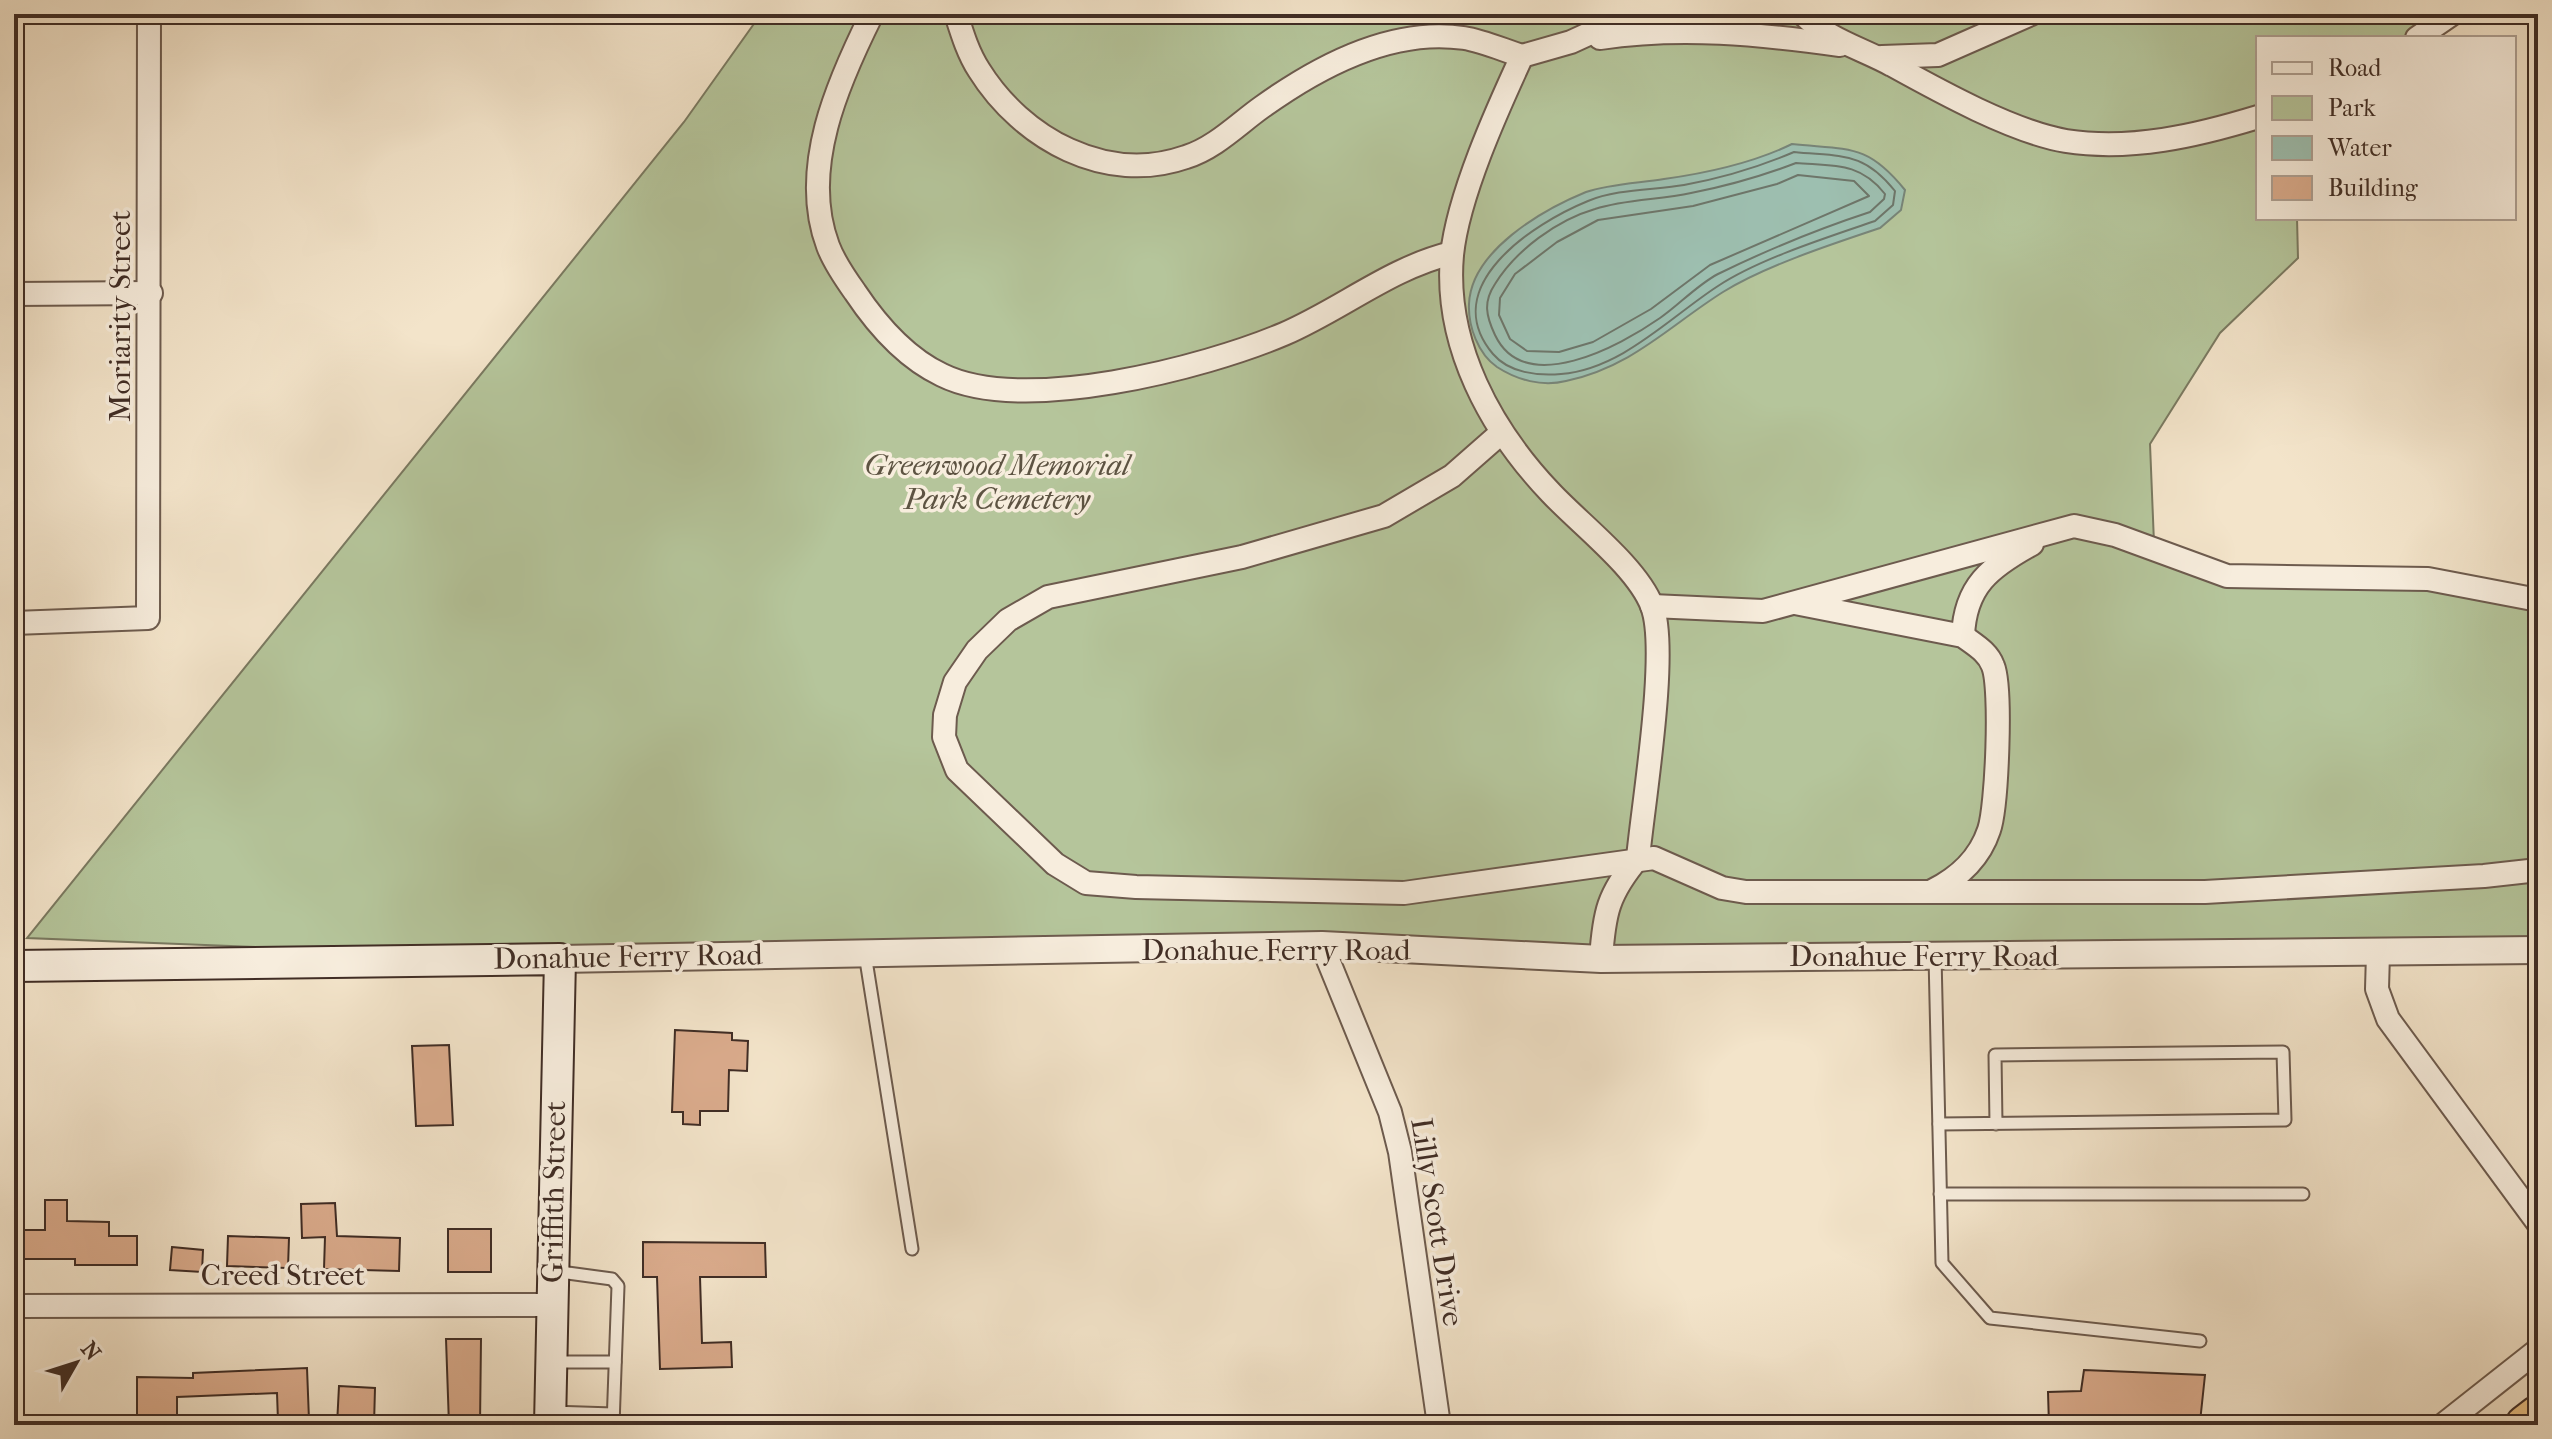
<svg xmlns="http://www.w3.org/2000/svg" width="2552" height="1439" viewBox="0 0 2552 1439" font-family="'IM FELL French Canon',serif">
<rect width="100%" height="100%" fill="#f3e4ca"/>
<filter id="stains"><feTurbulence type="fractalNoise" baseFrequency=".0025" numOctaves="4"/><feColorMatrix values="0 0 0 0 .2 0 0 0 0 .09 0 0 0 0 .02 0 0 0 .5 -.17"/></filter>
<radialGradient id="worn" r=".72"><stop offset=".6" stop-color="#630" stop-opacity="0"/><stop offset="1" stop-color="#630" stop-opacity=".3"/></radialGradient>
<!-- green -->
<polygon fill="#b5c59b" stroke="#7a7960" stroke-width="2" points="761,14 2465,14 2427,38 2258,38 2258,218 2297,218 2298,258 2220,333 2150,444 2154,543 2219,566 2538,600 2538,950 560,959 27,938 684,122"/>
<!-- water -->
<path fill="#9dbfb0" stroke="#788578" stroke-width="2" d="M1792,144C1849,150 1867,143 1905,190L1901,210L1880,228C1832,244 1765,266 1723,292C1669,326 1632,367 1566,381C1542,387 1517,380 1497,367C1478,354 1468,326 1469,304C1471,251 1542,210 1586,192C1609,184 1639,183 1664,179C1707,173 1753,163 1792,144Z"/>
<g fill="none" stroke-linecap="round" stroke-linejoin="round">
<!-- shore -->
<g stroke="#6e766a" stroke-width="2">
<path d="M1794,152C1842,157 1863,151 1895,191L1893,205L1875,221C1828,237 1759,259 1718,286C1670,317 1622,369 1561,374C1538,376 1509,373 1493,354C1436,286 1534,223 1588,201C1616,189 1654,190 1684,185C1722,178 1759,167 1794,152Z"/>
<path d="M1796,163C1834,166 1860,162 1885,194L1884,199L1870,212C1818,229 1767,250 1718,274C1697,285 1679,305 1660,318C1620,346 1525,398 1495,335C1486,316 1483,302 1495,284C1516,250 1557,220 1595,209C1626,199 1660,200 1691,193C1727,186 1762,176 1796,163Z"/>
<polygon points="1798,175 1854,181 1869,196 1710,265 1651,309 1593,342 1559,352 1527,351 1510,339 1499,315 1500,298 1515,274 1557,242 1598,220 1693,206 1777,184"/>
</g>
</g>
<!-- building -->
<g fill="#daab8c" stroke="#402d25" stroke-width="2">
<polygon points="675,1030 732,1033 732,1040 748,1041 747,1071 729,1070 728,1111 700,1111 700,1125 683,1124 683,1112 672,1112"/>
<polygon points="449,1045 453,1125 416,1126 412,1046"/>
<polygon points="45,1200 67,1200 67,1221 109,1222 109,1236 137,1236 137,1265 75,1265 75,1259 14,1259 14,1230 45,1230"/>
<polygon points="335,1203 337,1236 400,1238 399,1271 324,1269 325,1237 302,1238 301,1204"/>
<rect x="448" y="1229" width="43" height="43"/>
<polygon points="228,1236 289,1238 288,1268 227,1266"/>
<polygon points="643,1242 765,1243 766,1277 700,1277 702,1343 731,1342 732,1367 660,1369 657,1277 643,1277"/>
<polygon points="172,1247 203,1250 202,1272 170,1270"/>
<polygon points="446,1339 481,1339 480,1425 449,1425"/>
<polygon points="307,1368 309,1420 278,1421 277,1393 177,1397 177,1425 137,1425 137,1377 193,1378 193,1373"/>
<polygon points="2084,1370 2205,1375 2200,1422 2049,1425 2048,1392 2081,1391"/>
<polygon points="339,1386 375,1388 374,1425 337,1425"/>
</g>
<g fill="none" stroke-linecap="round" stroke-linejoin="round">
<defs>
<g id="service">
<polyline points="865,954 912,1249"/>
<polyline points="1935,956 1942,1263 1990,1318 2200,1341"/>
<polyline points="1939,1124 2285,1120 2283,1052 1995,1055 1996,1124"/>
<polyline points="1940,1194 2303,1194"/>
<polyline points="553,1271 612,1279 618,1286 613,1425"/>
<polyline points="551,1362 615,1362"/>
<polyline points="551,1412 613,1414"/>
</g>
<g id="minor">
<path d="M872,14C838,82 799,169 828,246C834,262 845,278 855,292C877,325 906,358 942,375C1023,415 1204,368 1284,334C1342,309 1390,268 1452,253"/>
<path d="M956,14C962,33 968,53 979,70C1022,139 1106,185 1186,157C1215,148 1238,124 1262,107C1319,66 1392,27 1464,38C1483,41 1503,50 1522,56"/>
<path d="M1803,14C1828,40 1861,48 1892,65C1939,91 2013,132 2066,141C2131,151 2196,136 2258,117"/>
<path d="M1600,38C1682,26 1758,34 1840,45"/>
<polyline points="2417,38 2452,14"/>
<polyline points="1882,57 1938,55 2031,14"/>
<polyline points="14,294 151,293"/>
<polyline points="1501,433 1452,476 1384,516 1242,557 1048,597 1008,620 977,650 955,682 945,715 944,737 957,770 1055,864 1086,883 1136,887 1404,893 1654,858 1722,888 1746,892 2205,892 2484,876 2538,870"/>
<path d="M1795,603L1963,636C1975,645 1988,652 1993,666C2002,688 1997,807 1989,830C1979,860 1958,878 1932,891"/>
<polyline points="1652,606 1763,611 2074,526 2115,535 2227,576 2428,579 2538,600"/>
<polyline points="14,623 148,618 149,14"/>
<path d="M1963,636C1965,586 1990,567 2032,544"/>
<polyline points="1322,945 1390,1112 1400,1152 1439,1425"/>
<polyline points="2378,953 2377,989 2388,1019 2538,1223"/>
<path d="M1601,959C1604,913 1608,894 1638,858C1643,804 1669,650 1652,606C1637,567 1580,524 1551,493C1491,430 1444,345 1452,255C1458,196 1497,110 1522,56L1571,42L1632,14"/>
<polyline points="14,1306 551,1305"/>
<polyline points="2443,1425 2538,1350"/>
</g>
<polyline id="tertiary" points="560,959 1322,945 1601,959 2538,950"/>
<polyline id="secondary" points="14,966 560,959 550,1425"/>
<polyline id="motorway" points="2525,1425 2538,1415"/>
</defs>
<!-- service casing -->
<use href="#service" stroke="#6d5b4e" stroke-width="15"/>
<!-- minor casing -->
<use href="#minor" stroke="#6d5b4e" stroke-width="26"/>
<!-- tertiary casing -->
<use href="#tertiary" stroke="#6d5b4e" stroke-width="30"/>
<!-- secondary casing -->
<use href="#secondary" stroke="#402d25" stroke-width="34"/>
<!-- motorway casing -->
<use href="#motorway" stroke="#402d25" stroke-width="42"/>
<!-- service -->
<use href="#service" stroke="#f7eddd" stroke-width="11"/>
<!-- minor -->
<use href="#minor" stroke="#f7eddd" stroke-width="22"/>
<!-- tertiary -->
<use href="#tertiary" stroke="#f7eddd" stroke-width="26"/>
<!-- secondary -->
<use href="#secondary" stroke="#f7eddd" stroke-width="30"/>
<!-- motorway -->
<use href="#motorway" stroke="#eac285" stroke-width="38"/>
</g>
<g text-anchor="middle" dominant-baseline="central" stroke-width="7" stroke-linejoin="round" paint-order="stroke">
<!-- street labels -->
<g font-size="30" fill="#402d25" stroke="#f7eddd">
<text transform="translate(120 316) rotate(-90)">Moriarity Street</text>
<text x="1276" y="950">Donahue Ferry Road</text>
<text x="1924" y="956">Donahue Ferry Road</text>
<text transform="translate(628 957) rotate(-1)">Donahue Ferry Road</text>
<text transform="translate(554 1192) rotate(-89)">Griffith Street</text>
<text transform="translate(1437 1222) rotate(81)">Lilly Scott Drive</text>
<text x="283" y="1275">Creed Street</text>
</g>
<!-- park labels -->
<g font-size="30" font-style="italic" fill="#5d5342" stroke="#f7eddd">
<text x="997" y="465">Greenwood Memorial<tspan x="997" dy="34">Park Cemetery</tspan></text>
</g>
</g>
<!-- margin -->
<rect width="2552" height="1439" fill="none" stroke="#f3e4ca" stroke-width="48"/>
<rect x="16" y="16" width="2520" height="1407" fill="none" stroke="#402d25" stroke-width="4"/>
<rect x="24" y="24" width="2504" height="1391" fill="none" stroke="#402d25" stroke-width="2"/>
<!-- legend -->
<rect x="2256" y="36" width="260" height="184" fill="#f7eddd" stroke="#aea093" stroke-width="2"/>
<rect x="2272" y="62" width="40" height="12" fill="#f7eddd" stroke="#aea093" stroke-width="2"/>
<text x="2328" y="76" font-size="24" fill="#402d25">Road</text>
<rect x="2272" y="96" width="40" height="24" fill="#b5c59b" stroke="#aea093" stroke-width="2"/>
<text x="2328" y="116" font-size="24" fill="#402d25">Park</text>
<rect x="2272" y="136" width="40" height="24" fill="#9dbfb0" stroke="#aea093" stroke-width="2"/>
<text x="2328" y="156" font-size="24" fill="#402d25">Water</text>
<rect x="2272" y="176" width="40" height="24" fill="#daab8c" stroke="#aea093" stroke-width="2"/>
<text x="2328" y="196" font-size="24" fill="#402d25">Building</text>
<!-- north arrow -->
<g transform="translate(76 1363) rotate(51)" stroke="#f7eddd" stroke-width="6" paint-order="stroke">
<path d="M0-6L14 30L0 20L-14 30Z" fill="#402d25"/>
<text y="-12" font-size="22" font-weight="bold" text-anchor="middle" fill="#402d25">N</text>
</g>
<rect width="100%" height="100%" filter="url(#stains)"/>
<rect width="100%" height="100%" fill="url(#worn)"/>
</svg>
